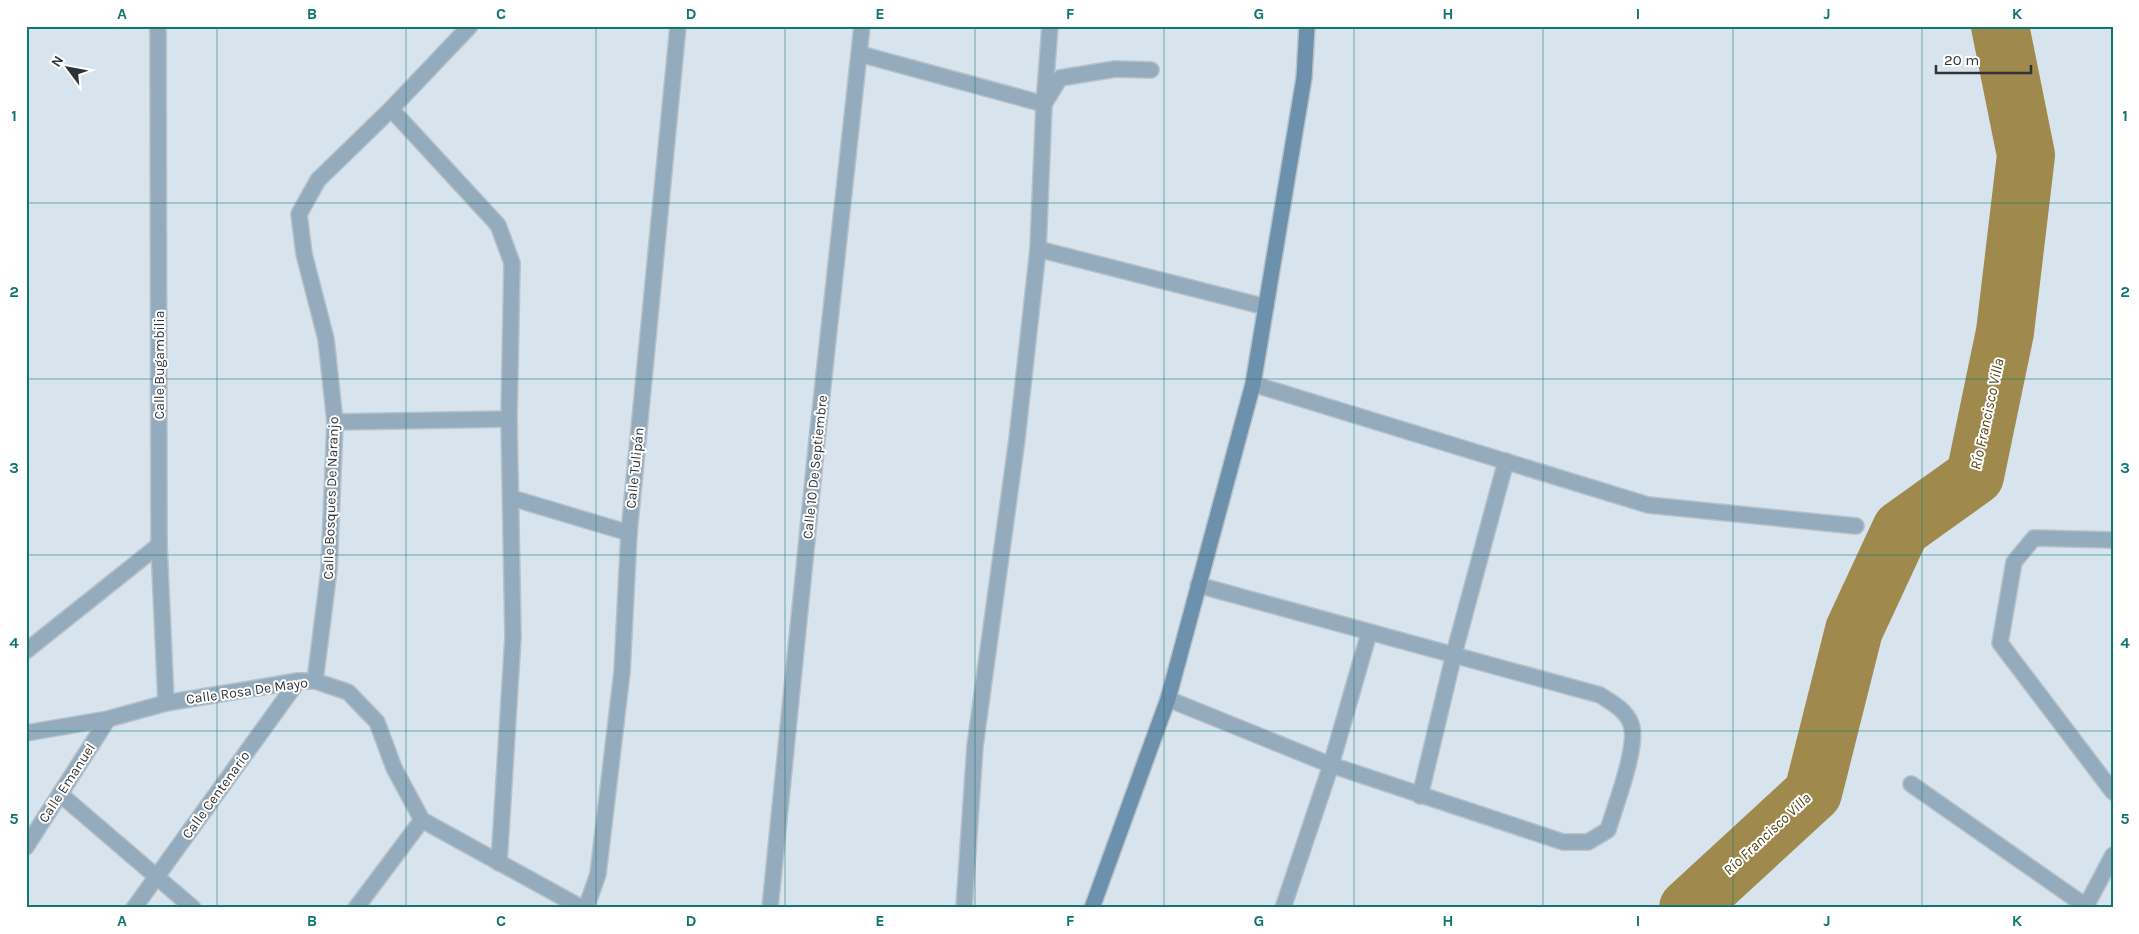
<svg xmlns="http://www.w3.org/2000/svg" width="2139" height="934" viewBox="0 0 2139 934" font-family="Karla,sans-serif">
<rect width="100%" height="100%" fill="#d8e4ed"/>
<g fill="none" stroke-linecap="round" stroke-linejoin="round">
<!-- river -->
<polyline stroke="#9f894d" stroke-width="58" points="1688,908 1813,793 1854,630 1901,529 1975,476 2005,332 2026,155 2000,26"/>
<defs>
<g id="street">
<polyline points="158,26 159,545 166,703"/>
<polyline points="860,54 1044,104 1060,78 1115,69 1151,70"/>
<polyline points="391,109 498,225 512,263 509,419 513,637 499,863"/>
<polyline points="1038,249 1266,307"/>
<polyline points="1253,384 1648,505 1856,526"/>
<polyline points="335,422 509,419"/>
<polyline points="512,498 629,533"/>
<polyline points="2113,540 2034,538 2014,562 2000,643 2113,792"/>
<polyline points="26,651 159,545"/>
<polyline points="315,681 329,570 335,422 326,339 304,254 299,214 318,180 391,109 470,26"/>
<path d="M1168,699L1331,765L1563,842H1588L1608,830C1615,806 1639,745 1631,724C1626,710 1611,702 1600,695L1198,585"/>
<polyline points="26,733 108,719 166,703 298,681 315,681 348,692 377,722 394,768 422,820 582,908"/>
<polyline points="1911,784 2084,905"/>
<polyline points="60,794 193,908"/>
<polyline points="1420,796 1454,654 1506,461"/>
<polyline points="26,847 108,719"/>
<polyline points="134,908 298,681"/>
<polyline points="356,908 422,820"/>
<polyline points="586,908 598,874 622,672 629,533 678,26"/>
<polyline points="770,908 817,440 862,26"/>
<polyline points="964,908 975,746 1017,439 1038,249 1044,104 1050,26"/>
<polyline points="1283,908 1331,765 1369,633"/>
<polyline points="2085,908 2113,855"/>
</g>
<polyline id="secondary" points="1092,908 1168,699 1253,384 1304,78 1307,26"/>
</defs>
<!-- street casing -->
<use href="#street" stroke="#b6c1c9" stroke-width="18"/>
<!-- secondary casing -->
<use href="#secondary" stroke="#b6c1c9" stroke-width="18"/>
<!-- street -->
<use href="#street" stroke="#94abbe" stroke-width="15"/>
<!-- secondary -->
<use href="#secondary" stroke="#6d90ac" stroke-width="15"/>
</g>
<!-- grid -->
<path fill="none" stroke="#0f766e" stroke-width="1" stroke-opacity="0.55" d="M217,26V908M406,26V908M596,26V908M785,26V908M975,26V908M1164,26V908M1354,26V908M1543,26V908M1733,26V908M1922,26V908M26,203H2113M26,379H2113M26,555H2113M26,731H2113"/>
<g text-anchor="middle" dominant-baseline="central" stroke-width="4" stroke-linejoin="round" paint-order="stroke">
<!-- street labels -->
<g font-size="14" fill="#2f3337" stroke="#fff">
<text transform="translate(159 365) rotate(-90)">Calle Bugambilia</text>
<text transform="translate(815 467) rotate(-84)">Calle 10 De Septiembre</text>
<text transform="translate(635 468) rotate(-84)">Calle Tulipán</text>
<text transform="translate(331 498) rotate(-88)">Calle Bosques De Naranjo</text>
<text transform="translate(247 691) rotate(-8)">Calle Rosa De Mayo</text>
<text transform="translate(67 783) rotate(-57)">Calle Emanuel</text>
<text transform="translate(216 795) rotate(-54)">Calle Centenario</text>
</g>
<!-- water labels -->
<g font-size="15" font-style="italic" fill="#4f3e0d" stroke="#fff">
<text transform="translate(1987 414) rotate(-78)">Río Francisco Villa</text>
<text transform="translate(1767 834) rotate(-43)">Río Francisco Villa</text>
</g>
</g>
<!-- border -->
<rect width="2139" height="934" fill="none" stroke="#ffffff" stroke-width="55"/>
<!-- north arrow -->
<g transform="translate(68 68) rotate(302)" stroke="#ffffff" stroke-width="4" paint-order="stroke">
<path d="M0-4L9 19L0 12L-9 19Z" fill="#2f3337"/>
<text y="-8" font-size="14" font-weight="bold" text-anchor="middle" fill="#2f3337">N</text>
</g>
<!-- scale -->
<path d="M1936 65v8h95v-8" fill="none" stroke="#2f3337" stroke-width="2.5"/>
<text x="1944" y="65" font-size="15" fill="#2f3337" stroke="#ffffff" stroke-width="4" paint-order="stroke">20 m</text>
<rect x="28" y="28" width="2084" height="878" fill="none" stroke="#0f766e" stroke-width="2"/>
<g font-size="16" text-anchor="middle" font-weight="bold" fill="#0f766e">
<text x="122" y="19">A</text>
<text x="312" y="19">B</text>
<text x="501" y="19">C</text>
<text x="691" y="19">D</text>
<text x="880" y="19">E</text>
<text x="1070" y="19">F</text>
<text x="1259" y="19">G</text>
<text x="1448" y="19">H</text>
<text x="1638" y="19">I</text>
<text x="1827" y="19">J</text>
<text x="2017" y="19">K</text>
<text x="14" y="121">1</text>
<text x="2125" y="121">1</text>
<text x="14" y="297">2</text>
<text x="2125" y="297">2</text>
<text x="14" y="473">3</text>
<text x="2125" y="473">3</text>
<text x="14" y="648">4</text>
<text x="2125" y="648">4</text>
<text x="14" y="824">5</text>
<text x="2125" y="824">5</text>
<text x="122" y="926">A</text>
<text x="312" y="926">B</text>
<text x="501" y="926">C</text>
<text x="691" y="926">D</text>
<text x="880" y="926">E</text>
<text x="1070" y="926">F</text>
<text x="1259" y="926">G</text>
<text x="1448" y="926">H</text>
<text x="1638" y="926">I</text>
<text x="1827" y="926">J</text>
<text x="2017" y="926">K</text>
</g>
</svg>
